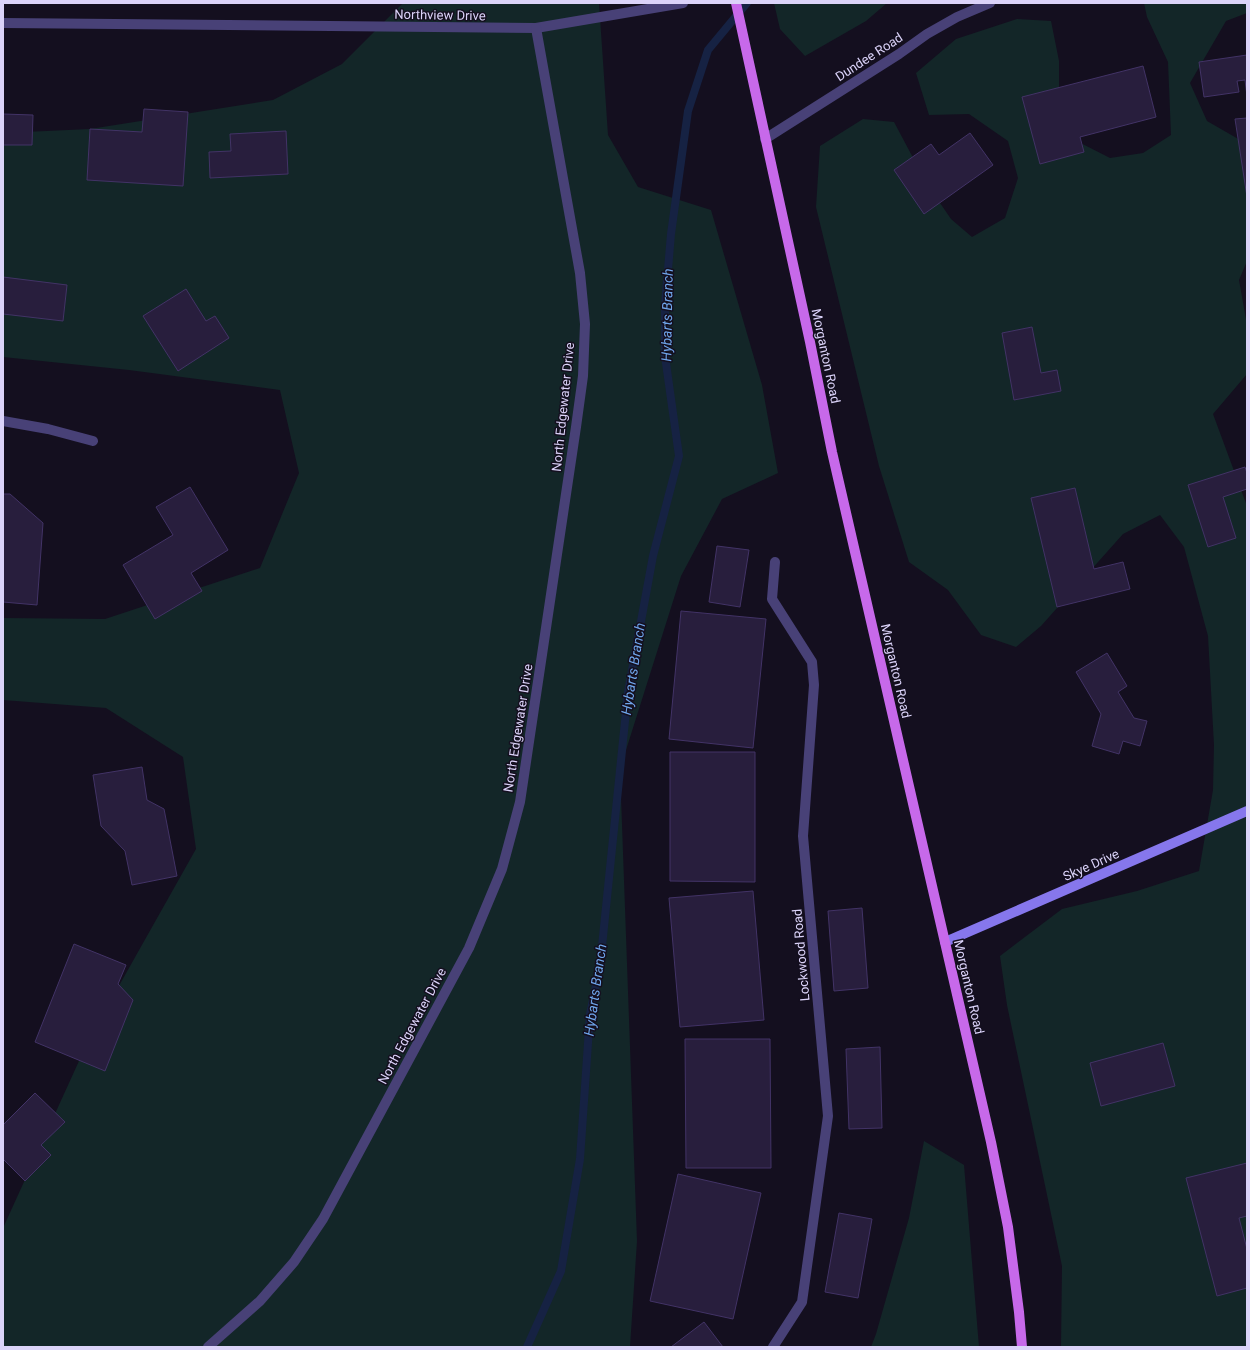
<svg xmlns="http://www.w3.org/2000/svg" width="1250" height="1350" viewBox="0 0 1250 1350" font-family="Roboto,sans-serif">
<rect width="100%" height="100%" fill="#140f1f"/>
<!-- green -->
<g fill="#132628">
<polygon points="403,3 599,3 608,135 638,187 711,210 762,385 778,473 722,499 681,576 620,769 637,1241 630,1347 3,1347 3,1228 89,1039 196,849 183,757 106,708 3,700 3,618 105,619 260,568 299,473 280,390 129,370 3,357 3,133 90,129 273,100 342,64"/>
<polygon points="774,3 887,3 866,21 805,56 780,29"/>
<polygon points="1144,3 1247,3 1247,13 1226,21 1190,83 1207,121 1247,144 1247,261 1239,280 1247,325 1247,374 1213,414 1247,506 1247,1347 1061,1347 1062,1266 1007,1005 1000,956 1062,909 1137,891 1199,871 1213,790 1214,745 1208,636 1184,547 1160,515 1123,534 1041,626 1016,647 981,635 948,590 909,562 879,466 816,207 820,146 863,119 894,122 927,184 951,219 972,237 1005,218 1018,178 1008,141 969,114 929,115 916,73 956,39 1017,19 1051,21 1059,61 1059,132 1110,158 1143,153 1171,135 1168,62 1147,17"/>
<polygon points="924,1141 964,1165 979,1347 871,1347 876,1334 909,1218"/>
</g>
<g fill="none" stroke-linecap="round" stroke-linejoin="round">
<!-- stream -->
<polyline stroke="#162243" stroke-width="8" points="527,1347 561,1271 580,1159 590,1014 600,966 628,692 653,556 679,456 665,356 665,305 671,234 688,111 708,50 747,3"/>
</g>
<!-- building -->
<g fill="#281e3d" stroke="#423366">
<polygon points="1247,55 1247,96 1245,80 1237,81 1239,92 1204,97 1199,62"/>
<polygon points="1143,66 1156,117 1080,137 1084,152 1040,164 1022,97"/>
<polygon points="144,109 188,112 183,186 87,180 90,129 142,132"/>
<polygon points="3,114 33,115 32,145 3,145"/>
<polygon points="1247,118 1247,197 1235,119"/>
<polygon points="286,131 288,174 210,178 209,152 231,151 230,134"/>
<polygon points="970,133 993,165 924,214 894,170 931,144 939,155"/>
<polygon points="3,277 67,285 63,321 3,314"/>
<polygon points="186,289 206,321 215,316 229,338 178,371 143,316"/>
<polygon points="1032,327 1041,373 1057,370 1061,391 1014,400 1002,333"/>
<polygon points="1245,467 1247,473 1247,489 1223,497 1236,538 1208,547 1188,485"/>
<polygon points="190,487 228,550 191,573 202,591 155,619 123,565 173,535 156,507"/>
<polygon points="1075,488 1094,569 1123,562 1130,589 1057,607 1031,498"/>
<polygon points="3,494 10,494 43,523 37,605 3,602"/>
<polygon points="717,546 749,550 740,607 709,602"/>
<polygon points="681,611 766,619 753,748 669,739"/>
<polygon points="1107,653 1127,686 1118,692 1134,718 1147,721 1140,746 1123,741 1119,754 1092,746 1101,714 1076,672"/>
<polygon points="670,752 755,752 755,882 670,881"/>
<polygon points="142,767 147,800 164,809 177,876 132,885 125,851 101,826 93,775"/>
<polygon points="753,891 764,1020 680,1027 669,898"/>
<polygon points="862,908 868,988 834,991 828,911"/>
<polygon points="74,944 126,965 118,984 133,1000 105,1071 35,1042"/>
<polygon points="685,1039 770,1039 771,1168 686,1168"/>
<polygon points="1163,1043 1175,1086 1101,1106 1090,1063"/>
<polygon points="880,1047 882,1128 849,1129 846,1049"/>
<polygon points="35,1093 65,1122 41,1145 51,1155 25,1181 3,1159 3,1125"/>
<polygon points="1247,1163 1247,1216 1239,1218 1247,1249 1247,1288 1217,1296 1186,1178"/>
<polygon points="678,1174 761,1193 733,1319 650,1301"/>
<polygon points="839,1213 872,1219 858,1298 825,1292"/>
<polygon points="704,1322 723,1347 671,1347"/>
</g>
<g fill="none" stroke-linecap="round" stroke-linejoin="round">
<!-- street -->
<g stroke="#484177" stroke-width="10">
<polyline points="3,23 536,28 683,3"/>
<polyline points="765,139 899,54 927,34 957,17 990,3"/>
<polyline points="3,421 48,429 93,441"/>
<polyline points="208,1347 260,1301 294,1262 323,1219 469,948 502,869 520,802 576,427 583,376 585,324 580,273 536,28"/>
<polyline points="773,1347 802,1302 828,1116 803,836 814,685 812,662 772,599 775,562"/>
</g>
<!-- secondary -->
<polyline stroke="#8677ec" stroke-width="10" points="945,942 1247,811"/>
<!-- primary -->
<polyline stroke="#c769ea" stroke-width="10" points="736,3 810,342 832,452 991,1142 1008,1227 1019,1312 1022,1347"/>
</g>
<g text-anchor="middle" dominant-baseline="central" stroke-width="3" stroke-linejoin="round" paint-order="stroke">
<!-- street labels -->
<g font-size="13" fill="#dbd3f9" stroke="#140f1f">
<text transform="translate(440 15) rotate(1)">Northview Drive</text>
<text transform="translate(869 57) rotate(-33)">Dundee Road</text>
<text transform="translate(826 356) rotate(78)">Morganton Road</text>
<text transform="translate(563 407) rotate(-84)">North Edgewater Drive</text>
<text transform="translate(896 671) rotate(77)">Morganton Road</text>
<text transform="translate(518 728) rotate(-81)">North Edgewater Drive</text>
<text transform="translate(1091 865) rotate(-24)">Skye Drive</text>
<text transform="translate(801 955) rotate(-95)">Lockwood Road</text>
<text transform="translate(969 987) rotate(77)">Morganton Road</text>
<text transform="translate(412 1026) rotate(-62)">North Edgewater Drive</text>
</g>
<!-- water labels -->
<g font-size="14" font-style="italic" fill="#6fa5eb" stroke="#140f1f">
<text transform="translate(667 315) rotate(-89)">Hybarts Branch</text>
<text transform="translate(633 669) rotate(-81)">Hybarts Branch</text>
<text transform="translate(595 990) rotate(-82)">Hybarts Branch</text>
</g>
</g>
<!-- border -->
<rect width="1250" height="1350" fill="none" stroke="#dbd3f9" stroke-width="8"/>
</svg>
